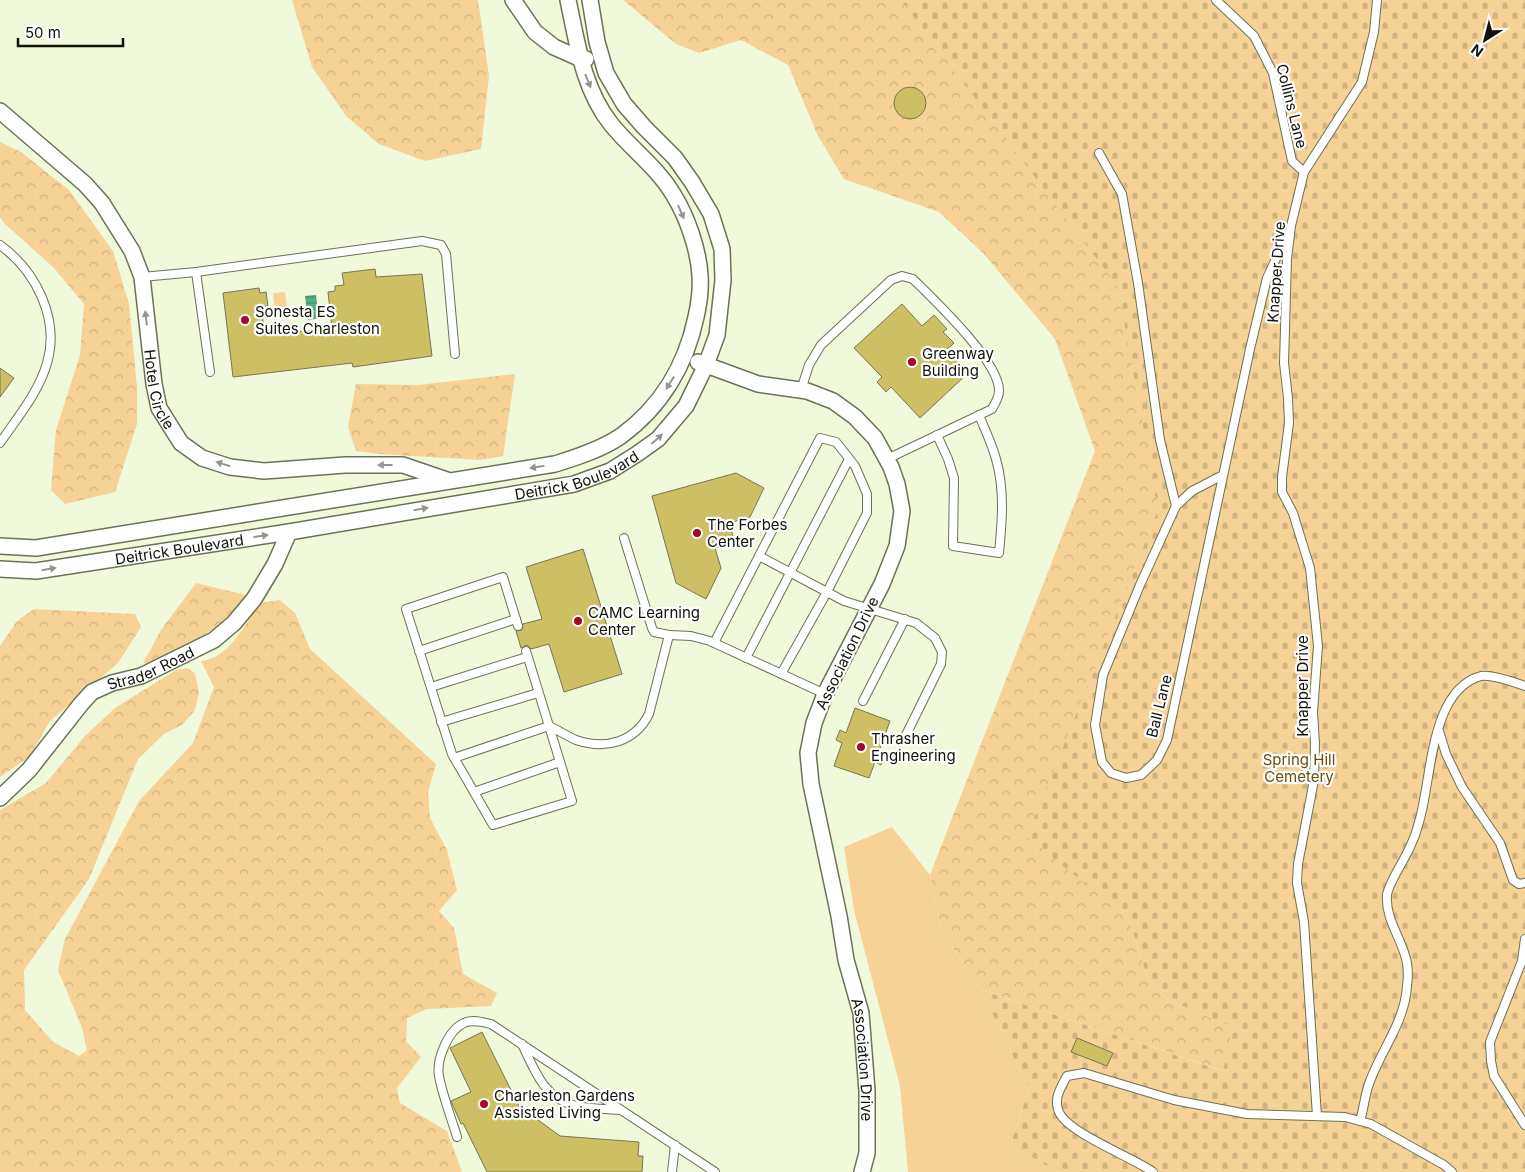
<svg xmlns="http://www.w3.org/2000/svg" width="1525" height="1172" viewBox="0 0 1525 1172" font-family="Inter,sans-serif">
<defs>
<pattern id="forest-crowns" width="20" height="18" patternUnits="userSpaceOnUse" patternTransform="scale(1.25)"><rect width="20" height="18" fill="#f6d296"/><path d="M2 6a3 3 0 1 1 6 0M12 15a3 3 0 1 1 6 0" fill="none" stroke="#d2b380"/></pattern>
<pattern id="cemetery-stones" width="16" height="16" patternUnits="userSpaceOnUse" patternTransform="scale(1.25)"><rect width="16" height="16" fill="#f6d296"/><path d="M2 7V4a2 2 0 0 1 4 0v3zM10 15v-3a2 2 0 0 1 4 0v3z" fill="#d2b380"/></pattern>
<pattern id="water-rules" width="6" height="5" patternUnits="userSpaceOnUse" patternTransform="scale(1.25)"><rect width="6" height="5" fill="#51b083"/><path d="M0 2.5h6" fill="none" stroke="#428e69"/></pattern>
</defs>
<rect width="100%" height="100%" fill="#f0f9d9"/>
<!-- grass -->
<g fill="#f6d296">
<polygon points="285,292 288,317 276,318 273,293"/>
<polygon points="892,827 930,875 940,929 981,990 1029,1089 1010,1146 1059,1172 908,1172 900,1086 854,910 844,847"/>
</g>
<!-- forest -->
<g fill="url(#forest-crowns)">
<polygon points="292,0 478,0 489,76 481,149 425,161 379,144 347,117 312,67"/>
<polygon points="623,0 1019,0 1129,284 1158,510 1028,837 1129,919 1147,976 1166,999 1233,1027 1224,1071 981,990 940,929 930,875 1095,451 1055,339 983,253 939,212 844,179 818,136 788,65 741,40 699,53 676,44"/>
<polygon points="0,142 21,152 69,190 113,251 129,304 137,387 137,424 115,492 65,504 51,490 56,430 80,355 84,304 54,268 4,223 0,217"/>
<polygon points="515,374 503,456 481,460 379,454 356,451 348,427 356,384 418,385"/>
<polygon points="196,583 246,595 227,621 154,664 143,663 161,630"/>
<path d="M280,600L295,613L310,649L436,764L428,792L430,818L447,850L457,890L439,911L454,928L463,974L497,993L491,1006L427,1009L407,1018L406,1041L421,1057L397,1088L400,1103L447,1131L462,1172H0V810L46,783L85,736L115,708L176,670L187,668L195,673L199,692L195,710L182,725L164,734L138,759L89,879L24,970L25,1010L53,1042L79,1056L87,1050L82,1028L58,970L65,939L139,801L193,743L214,687L201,661C229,659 245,624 260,603Z"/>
<polygon points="34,609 135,614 141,627 118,663 50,721 29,757 0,777 0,646 17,621"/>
</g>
<!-- cemetery -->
<polygon fill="url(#cemetery-stones)" points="901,0 1525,0 1525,1172 1059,1172 1010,1146 1029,1089 981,990 1223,1071 1233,1027 1166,999 1147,976 1129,919 1027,837 1158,510 1118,287"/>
<!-- water -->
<polygon fill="url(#water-rules)" points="316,295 318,313 322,312 322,318 308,320 305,296"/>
<!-- building -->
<g fill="#cdbf63" stroke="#797558">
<circle cx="910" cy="103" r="16"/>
<polygon points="375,269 376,277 422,274 432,356 353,367 352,363 233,377 223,293 259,288 260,293 266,292 268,306 261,307 265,335 332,328 328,292 335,291 335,286 344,285 342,273"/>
<polygon points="902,304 922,326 934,315 947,329 943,332 954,343 946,350 968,373 920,418 891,387 886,392 877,382 882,377 854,348"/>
<polygon points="0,368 14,378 0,397"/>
<polygon points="736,473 764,488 750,517 729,523 735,543 715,548 721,568 706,599 676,583 652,496"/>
<polygon points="583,549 622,674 564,692 549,644 531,649 527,645 521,648 516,631 522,630 523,624 542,619 526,567"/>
<polygon points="855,708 890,721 879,751 885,753 881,765 875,762 869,778 834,766 842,743 836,740 840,730 846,733"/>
<polygon points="482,1032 519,1106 560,1136 639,1142 638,1156 643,1156 642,1172 487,1172 463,1123 461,1124 451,1101 471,1092 450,1048"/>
<polygon points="1077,1038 1113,1053 1107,1066 1071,1052"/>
</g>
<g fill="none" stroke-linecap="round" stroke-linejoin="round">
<defs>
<g id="service">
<polyline points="1216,0 1254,36 1273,73 1292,161 1304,172"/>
<polyline points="1099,153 1122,194 1138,283 1160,440 1176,506"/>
<path d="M0,245C36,271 60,319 47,363C39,392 17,418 0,443"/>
<polyline points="196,272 210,372"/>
<polyline points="142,277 196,272 422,241 441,245 446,254 455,354"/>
<path d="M801,390L809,365L821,345L891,280L902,276L913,279C934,300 1000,362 999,391C999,398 995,403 992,409L887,459"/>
<path d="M937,435L948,459L954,478L953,546L999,553C1002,522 1005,490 996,459C992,444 985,430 979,415"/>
<polyline points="1223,475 1192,491 1176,506 1140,585 1103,675 1095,725 1102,762 1111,773 1126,778 1141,775 1157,760 1167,740 1250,349 1267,278 1288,233"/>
<polyline points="518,626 503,577 406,609 452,754 493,825 572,801 526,651"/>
<polyline points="669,635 691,636 710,641 825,694"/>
<polyline points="714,643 759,556"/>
<polyline points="419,651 516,619"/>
<polyline points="746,658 849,459"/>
<polyline points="781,674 827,592 867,513 867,494 855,466 836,442 820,438 759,556 844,601 916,623 935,638 942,652 941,664 905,737"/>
<polyline points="431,687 527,657"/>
<polyline points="863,701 905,619"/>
<polyline points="441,722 538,693"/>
<polyline points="1439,731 1446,754 1462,787 1500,843 1513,880 1519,884 1525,883"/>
<path d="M454,758L549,726C558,730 567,736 576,740C606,750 635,742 649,714L669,635L654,632L652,628L624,538"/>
<polyline points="474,792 560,762"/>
<polyline points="1525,939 1522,961 1490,1042 1491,1061 1494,1076 1525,1125"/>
<path d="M522,1044C534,1069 544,1098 573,1105C588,1109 605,1109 621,1110"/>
<polyline points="1317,1116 1304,922 1297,883 1298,864 1314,780 1315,744 1313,712 1318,646 1310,568 1293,513 1282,492 1282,477 1289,423 1288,398 1284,363 1287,259 1291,226 1304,172 1362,82 1374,32 1377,0"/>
<path d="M1360,1121C1364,1108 1365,1093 1370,1081C1382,1049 1405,1021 1407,986C1408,979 1408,970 1407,963C1403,940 1385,920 1387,895C1388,884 1405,859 1410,847C1414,839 1417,831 1419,822C1432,781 1429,690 1481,676C1492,674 1514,682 1525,686"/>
<path d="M457,1137C451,1117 443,1097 439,1076C436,1060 448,1030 464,1023C472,1019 483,1022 491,1024L715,1172"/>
<polyline points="672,1172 675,1145"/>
<path d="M1153,1172C1132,1157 1068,1133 1059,1112C1053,1099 1061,1087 1067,1076L1084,1073L1174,1100L1247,1114L1345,1117L1371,1124L1444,1165L1452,1172"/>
</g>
<g id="minor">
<polyline points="513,0 535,32 554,47 581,59 586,59"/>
<path id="s1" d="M0,111L85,184L102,203L132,251L142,277L154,384L159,408L181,443L202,458L230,467L264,471L345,465H403L447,480"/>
<path id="s2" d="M698,362L758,384L807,391L833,401L855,417L875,438L891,467L897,484L902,511L897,546L882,584L825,694L814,723L808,753L811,784L839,916L846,960L861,1013L867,1091V1153L862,1172"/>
<path d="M0,546L36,548L555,464C578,457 602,449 621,436C661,407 686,365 696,317C699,304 701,290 700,276C699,251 687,216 673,194C657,167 630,148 611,124C583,89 577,42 568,0"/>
<path id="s3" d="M0,569L36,571L289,532L574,484L610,471L637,454L658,439L686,406L706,365L717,335L723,280L722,249L711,214L692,182L675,158L644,127L624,104L606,73L597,42L590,0"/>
<path id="s4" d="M0,798L29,770L81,704L92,692L112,683L141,676L214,640L234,623L254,599L275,564L289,532"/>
</g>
</defs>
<!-- service casing -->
<use href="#service" stroke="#6b7357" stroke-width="10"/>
<!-- minor casing -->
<use href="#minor" stroke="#6b7357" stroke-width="18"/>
<!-- service -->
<use href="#service" stroke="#fff" stroke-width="8"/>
<!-- minor -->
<use href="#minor" stroke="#fff" stroke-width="15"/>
</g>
<!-- one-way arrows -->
<defs><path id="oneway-solid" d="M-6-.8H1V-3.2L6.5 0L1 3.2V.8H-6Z" transform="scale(1.25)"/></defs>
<g fill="#949590">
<use href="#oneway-solid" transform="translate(588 81) rotate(68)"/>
<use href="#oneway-solid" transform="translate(681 212) rotate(66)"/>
<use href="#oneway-solid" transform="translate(146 318) rotate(-97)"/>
<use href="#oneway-solid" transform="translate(670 383) rotate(122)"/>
<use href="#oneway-solid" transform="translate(657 439) rotate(-42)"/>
<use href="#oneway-solid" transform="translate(223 464) rotate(-163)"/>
<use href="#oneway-solid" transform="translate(385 465) rotate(180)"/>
<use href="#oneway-solid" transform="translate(537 467) rotate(171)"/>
<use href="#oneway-solid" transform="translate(421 509) rotate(-10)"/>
<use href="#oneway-solid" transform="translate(261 536) rotate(-9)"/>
<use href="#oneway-solid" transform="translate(49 569) rotate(-9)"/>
</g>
<!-- markers -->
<g fill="#a40728" stroke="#fff" stroke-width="2">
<circle cx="245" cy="320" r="5"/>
<circle cx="912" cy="362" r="5"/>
<circle cx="697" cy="533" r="5"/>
<circle cx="578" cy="621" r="5"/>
<circle cx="861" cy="747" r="5"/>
<circle cx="484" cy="1104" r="5"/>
</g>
<g text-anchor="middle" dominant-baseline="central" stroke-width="4.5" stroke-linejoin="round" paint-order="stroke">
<!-- street labels -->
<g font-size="15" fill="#111309" stroke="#fff">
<text transform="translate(1292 106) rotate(76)">Collins Lane</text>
<text transform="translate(1276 272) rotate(-86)">Knapper Drive</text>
<text stroke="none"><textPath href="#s1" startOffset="336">Hotel Circle</textPath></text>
<text stroke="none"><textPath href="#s3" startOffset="586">Deitrick Boulevard</textPath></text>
<text stroke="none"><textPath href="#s3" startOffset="181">Deitrick Boulevard</textPath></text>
<text transform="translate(847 653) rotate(-64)">Association Drive</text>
<text stroke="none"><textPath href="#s4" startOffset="204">Strader Road</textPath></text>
<text transform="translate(1302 686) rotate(-90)">Knapper Drive</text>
<text transform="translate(1159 706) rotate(-76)">Ball Lane</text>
<text stroke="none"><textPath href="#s2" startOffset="850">Association Drive</textPath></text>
</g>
<!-- poi labels -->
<g font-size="15" fill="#111309" stroke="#fff" text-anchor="start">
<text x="255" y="311">Sonesta ES<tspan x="255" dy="17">Suites Charleston</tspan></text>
<text x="922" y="353">Greenway<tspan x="922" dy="17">Building</tspan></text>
<text x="707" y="524">The Forbes<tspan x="707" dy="17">Center</tspan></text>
<text x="588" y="612">CAMC Learning<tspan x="588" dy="17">Center</tspan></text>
<text x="871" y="738">Thrasher<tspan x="871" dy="17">Engineering</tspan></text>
<text x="494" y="1095">Charleston Gardens<tspan x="494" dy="17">Assisted Living</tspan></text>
</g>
<!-- park labels -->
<g font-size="15" fill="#6c4e0c" stroke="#fff">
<text x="1299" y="759">Spring Hill<tspan x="1299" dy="17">Cemetery</tspan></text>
</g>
</g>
<!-- north arrow -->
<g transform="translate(1485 40) rotate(216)" stroke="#ffffff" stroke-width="4" paint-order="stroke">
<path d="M0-4L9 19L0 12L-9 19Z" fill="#111309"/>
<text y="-8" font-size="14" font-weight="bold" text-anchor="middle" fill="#111309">N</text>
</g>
<!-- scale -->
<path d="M18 38v8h105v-8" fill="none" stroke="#111309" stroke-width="2.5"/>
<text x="25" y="38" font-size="15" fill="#111309" stroke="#ffffff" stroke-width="4" paint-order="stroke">50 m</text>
</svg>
